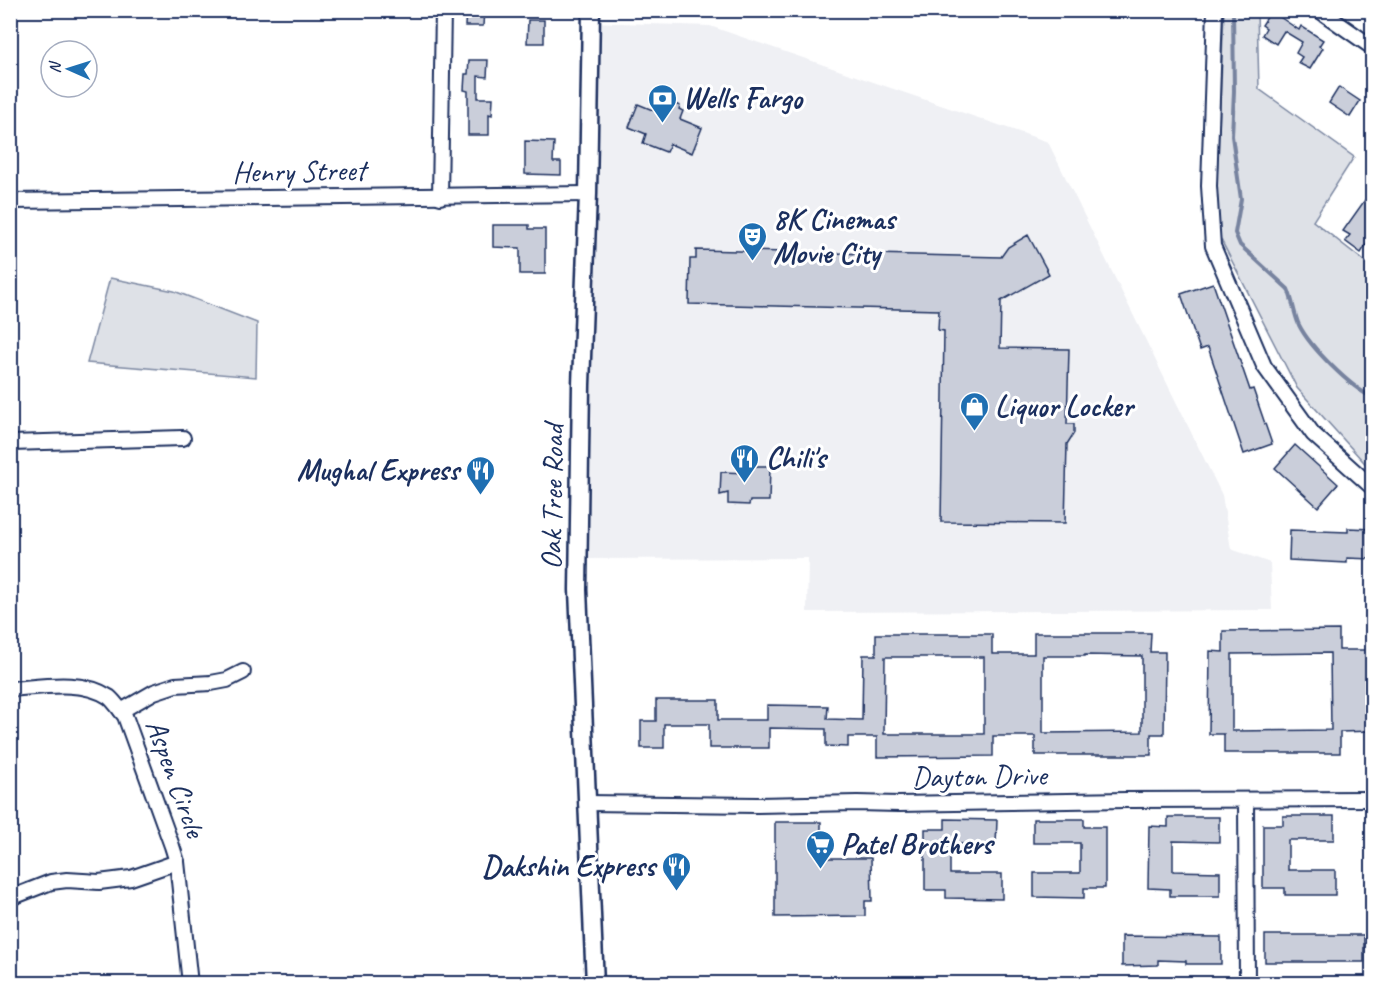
<svg xmlns="http://www.w3.org/2000/svg" width="1383" height="994" viewBox="0 0 1383 994" font-family="Caveat,sans-serif">
<rect width="100%" height="100%" fill="#fff"/>
<filter id="ink" filterUnits="userSpaceOnUse"><feTurbulence type="fractalNoise" baseFrequency=".0167" numOctaves="2"/><feDisplacementMap in="SourceGraphic" scale="12" xChannelSelector="R" yChannelSelector="G"/><feConvolveMatrix kernelMatrix="1 2 1 2 8 2 1 2 1" color-interpolation-filters="sRGB"/></filter>
<g filter="url(#ink)">
<!-- built -->
<polygon fill="#eff0f4" points="590,22 710,26 1048,142 1222,495 1231,549 1270,563 1272,610 807,612 808,558 578,559"/>
<!-- green -->
<g fill="#dee1e7" stroke="#7c88a2" stroke-width="1.5">
<polygon points="1224,11 1257,11 1259,89 1354,157 1313,221 1372,267 1372,471 1297,388 1215,228"/>
<polygon points="110,278 174,291 257,323 256,377 87,363"/>
</g>
<g fill="none" stroke-linecap="round" stroke-linejoin="round">
<!-- stream -->
<path stroke="#77839f" stroke-width="4" d="M1233,10L1234,91L1232,136L1241,199L1235,233L1240,245L1288,289C1293,301 1294,314 1299,325C1310,347 1350,387 1372,397"/>
</g>
<!-- building -->
<g fill="#caceda" stroke="#1b2f5e" stroke-width="1.5" fill-rule="evenodd">
<polygon points="466,10 484,10 483,26 465,26"/>
<polygon points="1271,11 1299,30 1301,26 1323,40 1319,46 1323,48 1310,69 1298,63 1302,57 1296,53 1302,42 1284,31 1276,44 1262,35 1266,28 1262,25"/>
<polygon points="528,20 544,20 544,43 527,43"/>
<polygon points="469,60 488,60 487,77 478,76 478,98 493,98 492,115 489,114 489,135 468,135 468,91 464,90 465,74 468,74"/>
<polygon points="1339,87 1360,101 1350,117 1329,103"/>
<polygon points="664,100 680,106 679,109 683,111 680,119 702,128 692,153 670,144 666,152 643,143 646,134 629,127 638,104 655,111 659,101 663,103"/>
<polygon points="525,141 554,142 553,162 561,162 561,175 525,174"/>
<polygon points="1372,190 1372,236 1361,253 1345,241 1350,235 1343,231"/>
<polygon points="493,225 529,225 529,229 545,229 545,274 520,274 520,248 493,247"/>
<polygon points="1028,235 1049,274 1001,301 1000,348 1069,349 1067,424 1074,424 1074,433 1067,444 1065,523 941,522 944,331 938,330 939,310 689,304 690,259 696,259 696,250 1001,257 1008,247"/>
<polygon points="1213,283 1250,390 1253,389 1272,444 1244,454 1208,347 1200,350 1181,294"/>
<polygon points="1295,445 1338,484 1318,507 1275,468"/>
<polygon points="751,466 770,466 769,501 750,501 749,505 728,504 728,493 720,495 721,472 750,473"/>
<polygon points="1348,528 1372,529 1372,559 1347,558 1347,563 1289,560 1290,530 1348,532"/>
<path d="M1339,630V650H1372V731L1340,732V753H1224V734H1209L1210,651L1223,652V631ZM1330,653L1331,730L1232,731V654Z"/>
<path d="M1034,633H1151L1150,652H1165L1164,734H1151V755H1035V736H993V756L877,757V737H848V747L826,746V729L769,728V748H709V724H664V748H641V721H656V700H718V720H767V705L828,706L827,719L862,720L863,655H876V634H992V654H1034ZM1085,655L1142,656V732L1043,733V656H1085ZM885,657H984V734H884Z"/>
<polygon points="1283,816 1334,816 1334,840 1288,840 1288,870 1335,870 1335,895 1285,895 1285,888 1263,888 1263,825 1283,825"/>
<polygon points="1168,817 1219,817 1219,842 1173,841 1173,871 1220,872 1220,896 1170,896 1170,889 1148,888 1149,826 1168,827"/>
<polygon points="945,819 997,820 996,844 950,844 950,874 1002,874 1002,899 946,898 946,890 925,890 925,829 945,829"/>
<polygon points="1033,819 1084,819 1084,827 1105,827 1105,888 1084,888 1084,898 1034,897 1034,873 1080,873 1080,843 1033,843"/>
<polygon points="775,822 821,822 821,858 871,858 872,901 865,901 865,916 775,917"/>
<rect x="1265" y="935" width="99" height="27"/>
<polygon points="1122,936 1221,937 1221,964 1186,964 1186,961 1158,960 1158,965 1122,966"/>
</g>
<g fill="none" stroke-linecap="round" stroke-linejoin="round">
<defs>
<g id="minor">
<polyline points="1215,10 1209,186 1213,246 1264,366 1313,434 1372,487"/>
<polyline points="1319,10 1372,47"/>
<polyline points="440,197 443,10"/>
<polyline points="10,201 588,194"/>
<polyline points="10,443 183,438"/>
<path d="M10,689C41,687 82,679 109,697C115,702 120,710 125,716L172,846L177,862L190,984"/>
<polyline points="121,711 154,692 175,685 211,683 227,680 243,672"/>
<polyline points="1246,800 1247,984"/>
<polyline points="586,803 757,805 857,803 899,804 1126,800 1372,799"/>
<polyline points="10,898 51,882 67,880 99,882 131,878 177,862"/>
</g>
<polyline id="major" points="591,10 588,194 581,385 578,590 595,984"/>
</defs>
<!-- minor casing -->
<use href="#minor" stroke="#1b2f5e" stroke-width="18"/>
<!-- major casing -->
<use href="#major" stroke="#1b2f5e" stroke-width="21"/>
<!-- minor -->
<use href="#minor" stroke="#fff" stroke-width="14"/>
<!-- major -->
<use href="#major" stroke="#fff" stroke-width="16"/>
</g>
</g>
<!-- icons -->
<defs>
<symbol id="bank-pin" viewBox="-11 -11 22 30"><path d="M0 17L-7.5 6A9.5 9.5 0 1 1 7.5 6Z" fill="#1f6fb2" stroke="#fff"/><path d="M-6-4H6V4H-6ZM0-2.3a2.3 2.3 0 1 0 0 4.6a2.3 2.3 0 1 0 0-4.6Z" fill="#fff"/></symbol>
<symbol id="theatre-pin" viewBox="-11 -11 22 30"><path d="M0 17L-7.5 6A9.5 9.5 0 1 1 7.5 6Z" fill="#1f6fb2" stroke="#fff"/><path d="M-5-5.5Q0-4 5-5.5V0Q5 5 0 6Q-5 5-5 0ZM-3.3-2.5H-1v1.5H-3.3ZM1-2.5H3.3v1.5H1ZM-2.8 1Q0 5.5 2.8 1Z" fill="#fff"/></symbol>
<symbol id="shop-pin" viewBox="-11 -11 22 30"><path d="M0 17L-7.5 6A9.5 9.5 0 1 1 7.5 6Z" fill="#1f6fb2" stroke="#fff"/><path d="M-5-2.5h2.3a2.7 3.5 0 0 1 5.4 0H5L5.5 6h-11ZM-1.5-2.5h3a1.5 2.3 0 0 0-3 0Z" fill="#fff"/></symbol>
<symbol id="restaurant-pin" viewBox="-11 -11 22 30"><path d="M0 17L-7.5 6A9.5 9.5 0 1 1 7.5 6Z" fill="#1f6fb2" stroke="#fff"/><path d="M-5-6h1v4h1v-4h1v4h1v-4h1v5L-1.5 .5V6h-2V.5L-5-1ZM5-6V6H3V1.5H1.5Q1.5-4 5-6Z" fill="#fff"/></symbol>
<symbol id="supermarket-pin" viewBox="-11 -11 22 30"><path d="M0 17L-7.5 6A9.5 9.5 0 1 1 7.5 6Z" fill="#1f6fb2" stroke="#fff"/><path d="M-6-5.5h2.5l.6 2H6L4.5 2H-2.5L-4.4-4H-6ZM-1.5 3.2a1.3 1.3 0 1 0 .1 0ZM3 3.2a1.3 1.3 0 1 0 .1 0Z" fill="#fff"/></symbol>
</defs>
<g fill-rule="evenodd">
<use href="#bank-pin" x="646" y="82" width="33" height="45"/>
<use href="#theatre-pin" x="736" y="220" width="33" height="45"/>
<use href="#shop-pin" x="958" y="390" width="33" height="45"/>
<use href="#restaurant-pin" x="728" y="442" width="33" height="45"/>
<use href="#restaurant-pin" x="464" y="454" width="33" height="45"/>
<use href="#supermarket-pin" x="804" y="828" width="33" height="45"/>
<use href="#restaurant-pin" x="660" y="850" width="33" height="45"/>
</g>
<g text-anchor="middle" dominant-baseline="central" stroke-width="6" stroke-linejoin="round" paint-order="stroke">
<!-- poi labels -->
<g font-size="30" font-weight="bold" fill="#1b2f5e" stroke="#fff" text-anchor="start">
<text x="683" y="98">Wells Fargo</text>
<text x="773" y="219">8K Cinemas<tspan x="773" dy="34">Movie City</tspan></text>
<text x="995" y="406">Liquor Locker</text>
<text x="766" y="458">Chili's</text>
<text x="459" y="470" text-anchor="end">Mughal Express</text>
<text x="841" y="844">Patel Brothers</text>
<text x="655" y="866" text-anchor="end">Dakshin Express</text>
</g>
<!-- street labels -->
<g font-size="30" fill="#1b2f5e" stroke="#fff">
<text transform="translate(299 171) rotate(-1)">Henry Street</text>
<text transform="translate(552 497) rotate(-89)">Oak Tree Road</text>
<text transform="translate(979 776) rotate(-1)">Dayton Drive</text>
<text transform="translate(176 778) rotate(70)">Aspen Circle</text>
</g>
</g>
<!-- margin -->
<rect width="1383" height="994" fill="none" stroke="#fff" stroke-width="36"/>
<rect x="18" y="18" width="1347" height="958" fill="none" stroke="#1b2f5e" stroke-width="2" filter="url(#ink)"/>
<!-- north arrow -->
<g transform="translate(69 69) rotate(273)"><circle r="28" fill="#ffffff" stroke="#a4acbf" stroke-width="1.5"/>
<path d="M0-4.5L10 22L0 15L-10 22Z" fill="#1f6fb2"/>
<text y="-9" font-size="16" font-weight="bold" text-anchor="middle" fill="#1b2f5e">N</text>
</g>
</svg>
